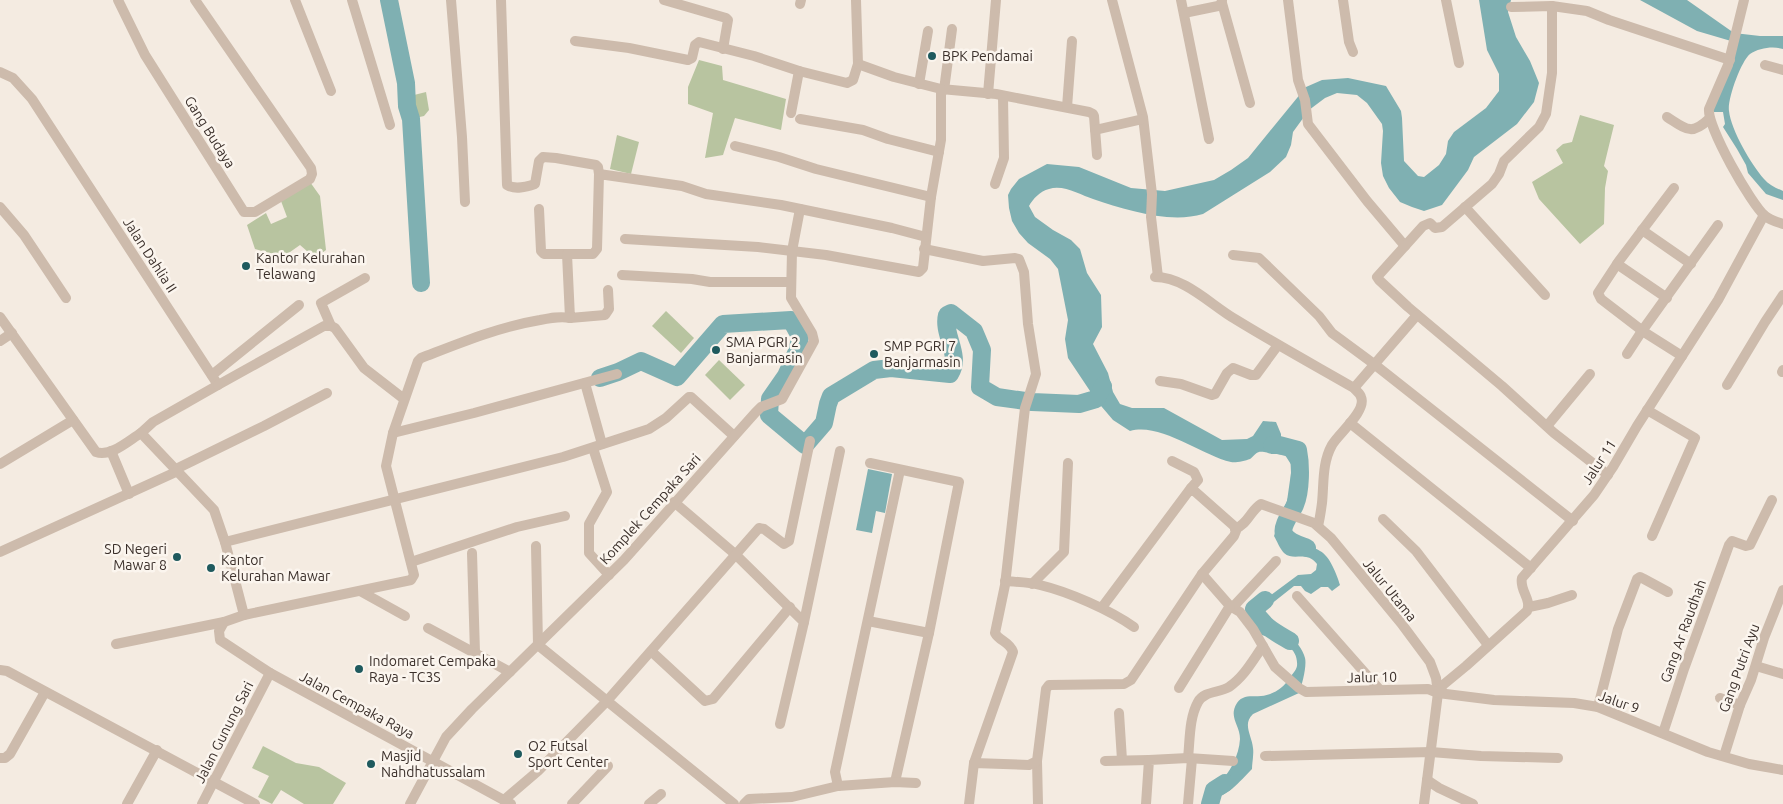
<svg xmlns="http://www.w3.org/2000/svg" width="1783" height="804" viewBox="0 0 1783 804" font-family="Ubuntu,sans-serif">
<rect width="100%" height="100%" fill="#f4ebe1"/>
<!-- green -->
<g fill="#b8c4a0">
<polygon points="699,60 722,66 723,80 786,99 781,130 735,118 723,155 705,158 713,113 688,104 688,87"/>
<polygon points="426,92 429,110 424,116 415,118 410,96"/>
<polygon points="1580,115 1614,125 1604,166 1608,171 1605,188 1604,224 1580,244 1539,199 1532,182 1563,163 1556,150 1563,144 1572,142"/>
<polygon points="617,135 639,142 631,174 610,169"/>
<polygon points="310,182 320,196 326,250 315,258 300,245 283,257 255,249 247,225 266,213 271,224 287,217 281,201"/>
<polygon points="666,311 694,338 681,353 652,326"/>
<polygon points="719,360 745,385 730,400 705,375"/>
<polygon points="263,746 296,763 319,767 346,783 333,804 304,804 281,790 272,804 258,797 269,776 252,768"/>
</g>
<!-- water -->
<g fill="#7fb0b2">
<path d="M1479,0H1511L1508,12L1516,37L1530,61L1539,83L1534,102L1517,124L1474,157L1468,170L1442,205L1424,211L1412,207L1400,202L1389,188L1383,176L1381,163L1383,131L1382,124L1367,103L1357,95L1337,93L1325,98L1309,110L1293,132L1291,145L1286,157L1270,172L1203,214C1170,224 1126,210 1093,199C1081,195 1063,184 1049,189C1040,191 1033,199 1029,206L1035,217L1053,230L1071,240L1080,249L1087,273L1101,295L1102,327L1093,344L1108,373L1113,392L1120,404L1132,408H1164L1222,440L1247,439L1253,436L1263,421L1276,422L1281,434V440L1297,451L1302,462L1299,515L1296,520L1284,525L1282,531C1289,544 1308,543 1320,551C1330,556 1337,575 1340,585L1332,591L1328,587H1321L1311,594L1305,591L1301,586H1294L1260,613L1258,619C1265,631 1278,631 1290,633C1295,641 1303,649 1305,658C1307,666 1302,685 1299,693L1253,714C1242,724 1252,736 1253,748C1254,755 1252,762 1252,769C1239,782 1228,797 1209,799L1213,787C1228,778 1239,757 1240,739C1240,725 1228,717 1237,703C1243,694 1253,697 1261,696C1273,695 1283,688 1289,679C1292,674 1296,671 1297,666C1299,643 1274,640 1257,633L1247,613L1298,575L1311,574L1316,570L1317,564C1306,550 1294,562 1284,553C1280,549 1277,541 1274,536L1287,501L1292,466L1285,455C1279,455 1262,451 1259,452C1255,453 1253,457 1250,459C1245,461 1235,463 1231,462C1201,455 1160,422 1130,431L1113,420L1096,400L1068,358L1065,339L1068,320L1058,269L1050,259L1028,243L1019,233L1012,221L1009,208L1008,195L1011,189L1019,179L1047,164L1079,167L1131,188L1165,191L1214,180L1231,170L1248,158L1306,87L1322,80L1348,78L1386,86L1401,111L1402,118L1404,161L1418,176L1424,177L1439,165L1446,154L1448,141L1454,132L1486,108L1499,91V74L1487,50Z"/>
<path d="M1640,0H1687L1734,33L1760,36H1783V49C1773,46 1759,48 1750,54C1741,61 1727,100 1729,111C1731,130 1751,164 1764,179C1769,185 1776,188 1783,191V200L1766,194L1748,173L1746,165L1737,149L1723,127L1725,124L1723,112H1710L1731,41L1697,31Z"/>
<polygon points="868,469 892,474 885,513 876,511 872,533 856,530"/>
</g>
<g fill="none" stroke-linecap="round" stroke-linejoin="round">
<!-- river -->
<g stroke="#7fb0b2" stroke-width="18">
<polyline points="389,0 406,83 407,106 411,119 421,283"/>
<path d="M600,378L618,372L641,361L677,377L723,324L791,320L800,336L798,349L786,376L770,399L769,415L805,445L824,423L828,404L831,396L874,370L891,368L950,374C962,355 942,334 947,315L951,313L974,331L982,350L980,387L997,397L1032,402L1079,404L1096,399L1103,386"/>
<path d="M1272,445H1279L1298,450C1301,465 1301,491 1295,505C1292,512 1281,526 1284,534C1288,542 1300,545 1307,548"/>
<path d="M1265,600L1254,609C1262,626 1275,632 1290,641"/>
<polyline points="1210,804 1214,790 1225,783"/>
</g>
<!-- minor -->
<g stroke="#cdbbac" stroke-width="10">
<polyline points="118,0 145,55 244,212 255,212 310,179 312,174 311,168 195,0"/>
<polyline points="295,0 331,91"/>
<polyline points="352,0 390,125"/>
<polyline points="451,0 462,137 465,202"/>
<path d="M501,0L507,185C515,190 526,187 535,184L539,161L543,157L556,158L596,165L598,167L599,174"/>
<polyline points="664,0 726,18 728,20 723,49"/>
<polyline points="1112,0 1143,117 1152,194 1151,217 1158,277"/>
<polyline points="1181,0 1209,139"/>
<polyline points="1288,0 1298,80 1305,100 1308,124 1367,201 1405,246"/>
<polyline points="1343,0 1349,42 1353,52"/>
<polyline points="1446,0 1459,63"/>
<path d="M1744,0L1728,65L1709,109C1707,127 1751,204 1765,216C1770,220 1777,222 1783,224"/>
<polyline points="1222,3 1250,103"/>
<polyline points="800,4 801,0"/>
<polyline points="1552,6 1587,11 1609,20 1730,60"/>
<polyline points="1511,7 1552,6 1552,73 1546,114 1539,127 1504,161 1499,174 1492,184 1442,227 1435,228 1430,223 1423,226 1377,277 1379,280 1408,307 1502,386 1554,433 1608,475"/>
<polyline points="1184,13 1218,6 1221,4 1222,0"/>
<polyline points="575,41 629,48 688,60 692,58 695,45 699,42 754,56 799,71 847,83 853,80 858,64 856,0"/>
<polyline points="858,64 894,77 941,89 996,94 1089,112 1093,114 1094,116 1097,155"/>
<polyline points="1765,65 1783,70"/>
<polyline points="0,72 13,78 32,99 218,385 153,422 141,433"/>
<polyline points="919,84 928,31"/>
<polyline points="944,90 952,29"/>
<polyline points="988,94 996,0"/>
<polyline points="1067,107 1072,41"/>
<polyline points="791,113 799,71"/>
<path d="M1667,117C1686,129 1691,136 1709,119"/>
<polyline points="800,119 863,130 888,139 939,152"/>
<polyline points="1095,130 1143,119"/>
<polyline points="735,146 779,157 816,169 931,197"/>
<polyline points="995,184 1004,158 1003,97"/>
<polyline points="1674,188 1619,261 1598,293 1601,299 1644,332 1682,356"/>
<polyline points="0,207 24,235 66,298"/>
<polyline points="1465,207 1545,295"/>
<polyline points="539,209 541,251 544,254 567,254"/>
<polyline points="1642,230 1691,264"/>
<polyline points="625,239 758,247 826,255 919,272 923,268 931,197 941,140 941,89"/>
<path d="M924,249L983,261L1015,258L1019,259L1024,272L1028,324L1036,374L1025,408L1005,585L995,633C999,641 1010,642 1013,652L974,763"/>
<polyline points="1233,255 1259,258 1319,316 1332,333 1374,364 1573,521"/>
<polyline points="1617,264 1667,298"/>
<polyline points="622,275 692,279 710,282 791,282"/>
<path d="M1155,277C1185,277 1211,305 1235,319C1274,343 1314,365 1354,388C1356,391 1360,393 1361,397C1367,411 1338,434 1332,445C1322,463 1324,483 1322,503C1321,510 1320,518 1318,526"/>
<polyline points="608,290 609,309 605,315 570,318 567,254 593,254 597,249 599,174 682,186 706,194 781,205 892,228 926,237"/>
<path d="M0,317L96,452C111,457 128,441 141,433L214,510L225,542L244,615"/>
<polyline points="331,326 321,303 365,278"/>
<polyline points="0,341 12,333"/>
<polyline points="1627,354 1642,331 1718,225"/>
<polyline points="1782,372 1783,370"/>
<polyline points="212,375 299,305"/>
<polyline points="1160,381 1181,384 1212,395 1215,394 1227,373 1233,368 1251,375 1256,375 1278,345"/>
<polyline points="585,383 602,444"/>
<polyline points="218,385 324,326 331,326 335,328 364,368 404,399"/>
<polyline points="1727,385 1765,322 1783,295"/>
<polyline points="1354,388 1417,315"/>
<polyline points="1647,410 1695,438 1652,536"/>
<polyline points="1350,423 1531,568"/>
<polyline points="1547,426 1590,374"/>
<polyline points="393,433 474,413 617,374"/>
<polyline points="593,448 607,492 589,524 589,553 609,575"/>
<polyline points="111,451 129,494"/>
<polyline points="1172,461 1194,472 1198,480 1191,488"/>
<polyline points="870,463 959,482 929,633 895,782"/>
<polyline points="0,464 73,420"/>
<polyline points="176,469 264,426 327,393"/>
<polyline points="674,502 735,554 804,622 780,724"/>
<polyline points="1383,519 1416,551 1488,645"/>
<path d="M1235,529C1248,524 1250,511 1261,504L1314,523L1331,538L1401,623L1430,662L1436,678L1438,693L1424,804"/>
<polyline points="225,542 563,457 649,429 666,418 689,397 691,397 734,436"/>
<polyline points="536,546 538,645 734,804"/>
<polyline points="0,552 178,471"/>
<polyline points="472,553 475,653"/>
<polyline points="411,562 517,527 565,516"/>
<polyline points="1202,574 1230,606 1240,612 1253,629 1275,667 1299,688 1306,692 1428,689 1438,693 1494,700 1574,703 1598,707 1708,752 1749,764 1783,770"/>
<path d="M1005,581C1017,582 1029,582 1040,585C1069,592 1110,610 1134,627"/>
<polyline points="1032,584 1064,552 1068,463"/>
<polyline points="360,591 405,616"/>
<polyline points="1297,596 1380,690"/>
<polyline points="1529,607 1548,603 1572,595"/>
<polyline points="1232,608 1276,561"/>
<polyline points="868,621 929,633"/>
<polyline points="224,622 219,631 220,640 270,673 511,804"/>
<polyline points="804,622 840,451"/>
<polyline points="428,628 510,672"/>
<path d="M116,644L224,622L244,615L411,580L414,575L386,466L393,433L418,361L421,358C460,343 498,327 540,320C550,318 560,316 570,318"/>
<polyline points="652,652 705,701 713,699 790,607"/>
<polyline points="1756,666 1783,674"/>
<polyline points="0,670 7,671 255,804"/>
<polyline points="1179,688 1230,606"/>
<path d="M1438,693L1443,685L1466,666L1527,611C1532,599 1519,590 1522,578L1594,495L1613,467L1637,426L1718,300L1764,215"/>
<polyline points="1720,698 1740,705"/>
<polyline points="1598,707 1618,629 1637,579 1640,577 1644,579 1668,592"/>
<polyline points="1119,713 1122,760"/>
<polyline points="1663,733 1684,669 1729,545 1732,541 1746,546 1750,545 1772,500"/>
<polyline points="1265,756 1431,752 1481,756 1558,758"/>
<polyline points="1724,756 1740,705 1751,680 1764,638 1783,590"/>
<polyline points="0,758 5,758 10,754 45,692"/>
<path d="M1188,758C1190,740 1189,718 1198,702C1204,691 1219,693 1229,687C1244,677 1253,660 1263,646"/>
<polyline points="1037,761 1038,804"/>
<polyline points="1105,761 1149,760"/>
<polyline points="1427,780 1439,788 1473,804"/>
<polyline points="838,786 835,772 900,470"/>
<polyline points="504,800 538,771 606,702 759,528 764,529 784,544 789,541 810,441"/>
<polyline points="127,804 157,750"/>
<polyline points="202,804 270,673"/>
<polyline points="410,804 446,737 472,709 624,560 755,413 761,407 782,399 814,341 812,333 791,298 792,251 800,209"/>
<polyline points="572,804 608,766"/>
<polyline points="649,804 661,794"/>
<polyline points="744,804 749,799 792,797 838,786 895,782 916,783"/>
<polyline points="969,804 974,763 1029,765 1037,761 1046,689 1049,685 1124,684 1131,680 1202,574 1234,536 1236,531 1234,526 1191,488 1103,606"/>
<polyline points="1146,804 1149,760 1188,758 1233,761"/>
<polyline points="1188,804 1192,759"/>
</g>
</g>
<!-- markers -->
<g fill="#1f5a5e" stroke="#fbf5ee" stroke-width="2">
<circle cx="932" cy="56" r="5"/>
<circle cx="246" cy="266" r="5"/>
<circle cx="716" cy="350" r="5"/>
<circle cx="874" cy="354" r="5"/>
<circle cx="177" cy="557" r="5"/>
<circle cx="211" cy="568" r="5"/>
<circle cx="359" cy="669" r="5"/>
<circle cx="518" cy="754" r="5"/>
<circle cx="371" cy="764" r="5"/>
</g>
<g text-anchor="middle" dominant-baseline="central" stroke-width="5" stroke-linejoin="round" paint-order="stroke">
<!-- poi labels -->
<g font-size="14" fill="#3b302b" stroke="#fbf5ee" text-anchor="start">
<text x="942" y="56">BPK Pendamai</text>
<text x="256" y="258">Kantor Kelurahan<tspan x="256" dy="16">Telawang</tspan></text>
<text x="726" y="342">SMA PGRI 2<tspan x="726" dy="16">Banjarmasin</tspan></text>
<text x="884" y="346">SMP PGRI 7<tspan x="884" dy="16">Banjarmasin</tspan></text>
<text x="167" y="549" text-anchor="end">SD Negeri<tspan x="167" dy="16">Mawar 8</tspan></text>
<text x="221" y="560">Kantor<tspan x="221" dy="16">Kelurahan Mawar</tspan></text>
<text x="369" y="661">Indomaret Cempaka<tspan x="369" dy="16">Raya - TC3S</tspan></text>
<text x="528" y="746">O2 Futsal<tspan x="528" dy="16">Sport Center</tspan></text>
<text x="381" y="756">Masjid<tspan x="381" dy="16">Nahdhatussalam</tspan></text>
</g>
<!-- street labels -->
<g font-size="14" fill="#3b302b" stroke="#fbf5ee">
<text transform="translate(210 132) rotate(58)">Gang Budaya</text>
<text transform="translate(150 255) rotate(57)">Jalan Dahlia II</text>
<text transform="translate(1599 462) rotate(-57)">Jalur 11</text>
<text transform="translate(650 509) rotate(-48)">Komplek Cempaka Sari</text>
<text transform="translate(1390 590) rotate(51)">Jalur Utama</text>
<text transform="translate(1683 631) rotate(-70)">Gang Ar Raudhah</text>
<text transform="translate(1739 668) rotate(-70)">Gang Putri Ayu</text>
<text transform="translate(1372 677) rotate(-1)">Jalur 10</text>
<text transform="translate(1619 702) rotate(19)">Jalur 9</text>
<text transform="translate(357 705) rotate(28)">Jalan Cempaka Raya</text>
<text transform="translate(224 732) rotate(-63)">Jalan Gunung Sari</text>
</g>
</g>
</svg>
